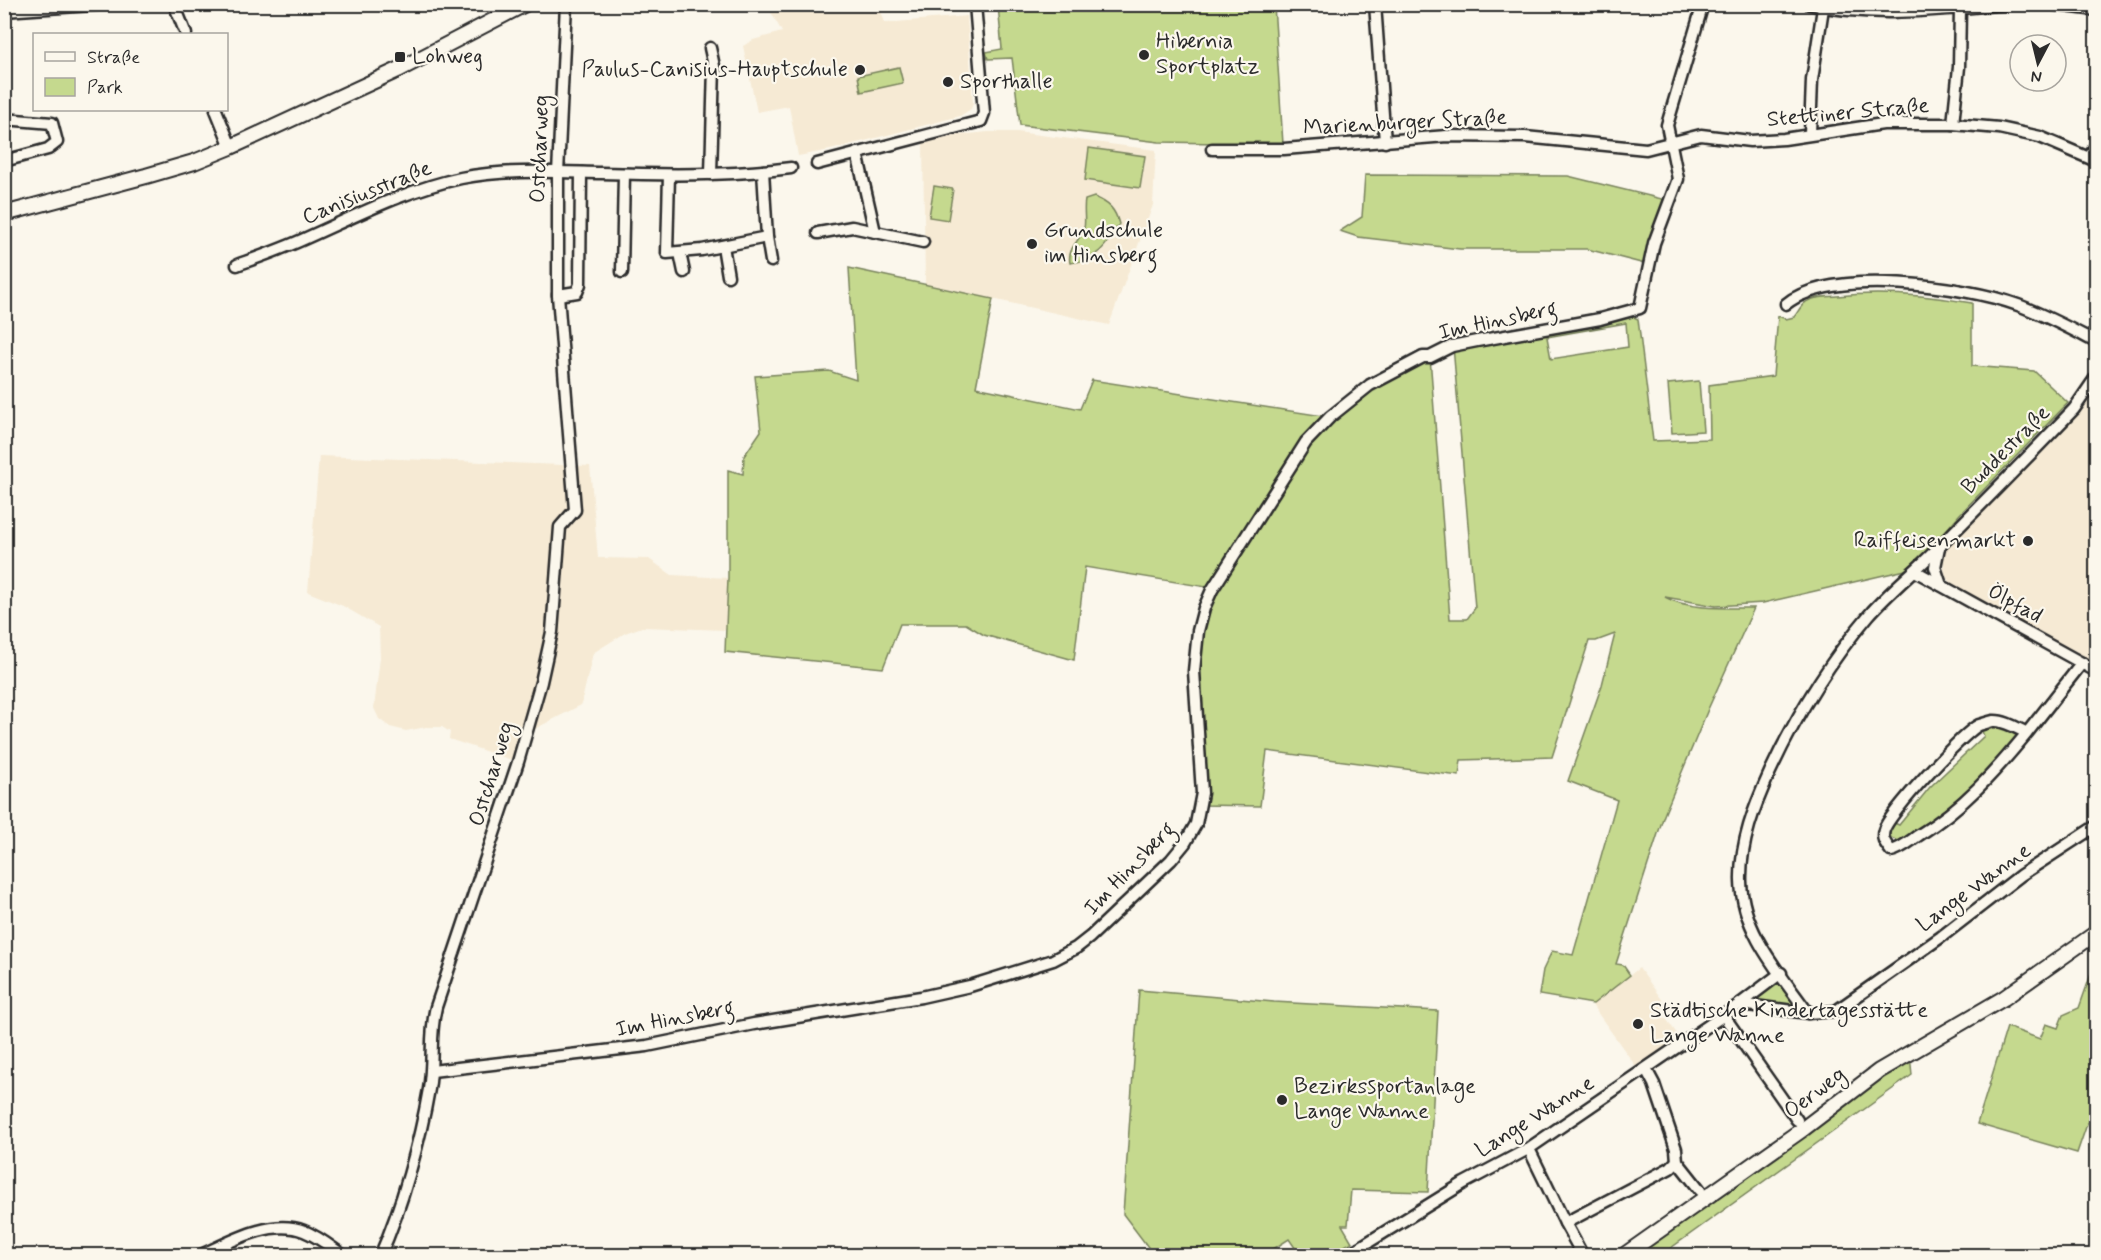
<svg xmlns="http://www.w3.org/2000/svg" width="2101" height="1260" viewBox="0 0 2101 1260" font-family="Mynerve,sans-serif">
<rect width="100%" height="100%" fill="#fbf7ec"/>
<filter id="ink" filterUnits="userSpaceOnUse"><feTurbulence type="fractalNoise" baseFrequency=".0167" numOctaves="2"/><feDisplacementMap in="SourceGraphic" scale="12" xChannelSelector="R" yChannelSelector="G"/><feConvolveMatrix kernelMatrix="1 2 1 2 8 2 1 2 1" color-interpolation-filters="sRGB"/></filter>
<g filter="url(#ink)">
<!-- built -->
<g fill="#f6ead4">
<polygon points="767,5 879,5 885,23 967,16 973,103 971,109 960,116 830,150 798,156 789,106 757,112 743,46 753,40 782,32"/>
<polygon points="988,132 1017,132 1156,150 1153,205 1109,325 925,284 923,143 959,135"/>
<polygon points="2096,386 2096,670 1954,587 1945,575 1942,554 1967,524 2078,413"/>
<polygon points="319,456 590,466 598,558 649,559 672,575 728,578 726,630 642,627 625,633 593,653 581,705 527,733 518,762 449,739 450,732 442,727 426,727 406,731 390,727 379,719 374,708 380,658 379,627 343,606 308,592"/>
<polygon points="1639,968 1666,1005 1660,1010 1680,1038 1637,1068 1592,1005"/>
</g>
<!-- green -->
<g fill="#c5d98e" stroke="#78825c" stroke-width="1.5" fill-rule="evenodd">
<polygon points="998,5 1274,5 1283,144 1159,142 1020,125 1012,58 988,59 986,52 1002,49"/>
<polygon points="899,67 903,83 861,92 858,76"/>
<polygon points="1089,148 1145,156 1140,188 1085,180"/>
<polygon points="1365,175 1568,176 1670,201 1649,265 1587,249 1460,249 1358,237 1340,231 1362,217"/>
<polygon points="934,186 953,189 948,220 929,217"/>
<path d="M1094,197C1109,203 1115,209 1119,224C1107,246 1096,261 1070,263C1067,247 1080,242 1084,228C1086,221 1083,210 1085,200Z"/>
<path d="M849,268L993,299L976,387L1080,409L1092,380L1329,417L1370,385L1430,357L1450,619H1467L1475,608L1453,346L1625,313L1638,319L1653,441L1710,439L1709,385L1773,376L1778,316L1786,319L1794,317C1798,312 1801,305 1806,302C1815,296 1827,297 1837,296C1883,291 1927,295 1972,303V366L2034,371L2068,403L1959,515L1914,568L1763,603L1716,606L1665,597C1687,610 1729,608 1754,608L1709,707L1664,815L1616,964L1623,965L1630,975L1593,1004L1539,995L1543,970L1552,951L1573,955L1617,800L1568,781L1602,685L1615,634L1596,641H1589L1552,757L1461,760L1459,776L1267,751L1260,806L1201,805L1197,638L1213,588L1085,567L1074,660L984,635L966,624H900L883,668L725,652L728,578V470L743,474L744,456L761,431L755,376L829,371L856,380ZM1626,323L1628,347L1551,359L1547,337Z"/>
<polygon points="1699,381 1703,431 1672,433 1668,384"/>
<polygon points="1995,724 2019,734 2019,741 1948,810 1901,842 1891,838 1889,831 1892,822 1899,825 1930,787 1984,736 1981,729"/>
<polygon points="2096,960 2096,1098 2077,1153 1977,1124 2007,1027 2040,1039 2046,1024 2058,1028 2063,1015 2079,1008"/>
<polygon points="1781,982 1796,1004 1790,1007 1758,1002 1757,997 1774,984"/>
<polygon points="1139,990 1274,1002 1438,1011 1428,1192 1351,1190 1348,1225 1342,1225 1352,1242 1328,1255 1300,1255 1289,1239 1264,1255 1154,1255 1123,1214"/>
<polygon points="1910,1055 1912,1075 1661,1255 1628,1256"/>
</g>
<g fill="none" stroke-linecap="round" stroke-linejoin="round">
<defs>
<g id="minor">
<polyline points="174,4 186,34"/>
<polyline points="1375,4 1385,142"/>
<path d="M1809,4C1874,19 1944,9 2010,4"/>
<polyline points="2049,4 2096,10"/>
<polyline points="4,11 107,4"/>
<polyline points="710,48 714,66 711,174"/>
<polyline points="216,110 231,147"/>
<polyline points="4,119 52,123 57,142 48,149 4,161"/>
<polyline points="1953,124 1959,67 1960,8"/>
<polyline points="1810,134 1812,80 1823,8"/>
<polyline points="1212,149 1284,149 1447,136 1525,137 1646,149 1701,135 1750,141 1784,139 1883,124 1953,124 1999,128 2040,137 2096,161"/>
<polyline points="857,153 875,232"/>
<polyline points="2090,157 2096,145"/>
<polyline points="817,164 981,121 984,113 975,4"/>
<polyline points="669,175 667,253 702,250 767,237 763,171"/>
<polyline points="818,233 852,227 923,242"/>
<polyline points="767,237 771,261"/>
<polyline points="723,246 728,276"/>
<polyline points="680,253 684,272"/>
<path d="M237,265C259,257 282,249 304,239C356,216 405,190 461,178C506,169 555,172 601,173C664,175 728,176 791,168"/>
<polyline points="622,272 624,174"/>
<polyline points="558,295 577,292 580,284 581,173"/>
<path d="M1786,304C1831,267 1966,286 2018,305C2045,315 2071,329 2096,342"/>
<polyline points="1939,547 1935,567 1941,585"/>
<polyline points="1915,571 2096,671"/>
<path d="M2027,733C1995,772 1963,808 1919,835C1910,841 1901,849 1891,851C1886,844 1881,839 1884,830C1889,813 1963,733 1979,725C1983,724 1989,722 1993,721C2004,720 2017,728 2027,733L2082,663"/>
<polyline points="1740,1004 1781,973"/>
<path d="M1808,1013C1780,973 1742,932 1741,881C1740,843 1754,807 1770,772C1796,716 1828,663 1869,615C1888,593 1913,573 1934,552C1981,505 2028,457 2074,409L2096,377"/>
<polyline points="1724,1016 1797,1120"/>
<polyline points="1646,1069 1654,1084 1676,1149 1677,1161 1700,1190"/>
<polyline points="432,1071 647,1046 754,1024 921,997 970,986 1053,960 1076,948 1090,937 1171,860 1185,843 1196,824 1202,793 1194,671 1198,631 1204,608 1212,590 1306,442 1330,417 1370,385 1423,357 1430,357 1452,346 1477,341 1600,319 1640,308 1654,243 1678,179 1667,125 1703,4"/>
<polyline points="1531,1153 1565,1223 1583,1256"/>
<polyline points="1565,1223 1670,1168 1677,1161"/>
<path d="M199,1256C230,1242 270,1218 304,1231C319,1237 331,1247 344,1256"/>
<path d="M380,1256C402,1207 420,1141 429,1089C434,1061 429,1034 436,1007L518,762L541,682L552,632L560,527L575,510L558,295V173L566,4"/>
<polyline points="1346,1256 1464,1183 1528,1149 1740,1004 1808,1013 1836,1011 1941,937 2021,875 2096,826"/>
</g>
<g id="major">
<polyline points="4,214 146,176 194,162 231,147 398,70 525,4"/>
<polyline points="1623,1256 1803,1129 1879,1071 2004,998 2096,933"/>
</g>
</defs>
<!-- minor casing -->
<use href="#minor" stroke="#2b2b2b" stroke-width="15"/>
<!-- major casing -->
<use href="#major" stroke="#2b2b2b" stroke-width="18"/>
<!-- minor -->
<use href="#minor" stroke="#fbf7ec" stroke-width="10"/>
<!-- major -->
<use href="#major" stroke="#fbf7ec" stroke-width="14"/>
</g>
</g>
<!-- markers -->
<g fill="#2b2b2b" stroke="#fbf7ec" stroke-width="2">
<circle cx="1144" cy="55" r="6"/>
<rect x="394" y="51" width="12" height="12" rx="3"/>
<circle cx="860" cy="70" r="6"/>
<circle cx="948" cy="82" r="6"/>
<circle cx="1032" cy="244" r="6"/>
<circle cx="2028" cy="541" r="6"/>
<circle cx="1638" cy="1024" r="6"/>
<circle cx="1282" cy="1100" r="6"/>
</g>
<g text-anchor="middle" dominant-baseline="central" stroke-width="4.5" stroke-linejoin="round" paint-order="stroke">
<!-- poi labels -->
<g font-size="22" fill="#2b2b2b" stroke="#fbf7ec" text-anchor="start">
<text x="1156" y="42">Hibernia<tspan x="1156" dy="25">Sportplatz</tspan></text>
<text x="412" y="57">Lohweg</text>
<text x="848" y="70" text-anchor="end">Paulus-Canisius-Hauptschule</text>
<text x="960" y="82">Sporthalle</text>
<text x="1044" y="231">Grundschule<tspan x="1044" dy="25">im Hinsberg</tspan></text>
<text x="2016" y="541" text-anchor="end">Raiffeisenmarkt</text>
<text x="1650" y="1011">Städtische Kindertagesstätte<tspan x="1650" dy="25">Lange Wanne</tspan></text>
<text x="1294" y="1087">Bezirkssportanlage<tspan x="1294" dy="25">Lange Wanne</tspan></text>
</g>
<!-- street labels -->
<g font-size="22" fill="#2b2b2b" stroke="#fbf7ec">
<text transform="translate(1848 113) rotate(-5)">Stettiner Straße</text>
<text transform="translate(1405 123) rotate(-3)">Marienburger Straße</text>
<text transform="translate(540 149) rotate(-88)">Ostcharweg</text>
<text transform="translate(367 193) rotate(-22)">Canisiusstraße</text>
<text transform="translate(1498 321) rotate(-12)">Im Hinsberg</text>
<text transform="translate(2006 450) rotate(-45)">Buddestraße</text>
<text transform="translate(2015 604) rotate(29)">Ölpfad</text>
<text transform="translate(492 774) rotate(-73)">Ostcharweg</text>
<text transform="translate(1130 869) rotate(-46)">Im Hinsberg</text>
<text transform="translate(1974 888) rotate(-36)">Lange Wanne</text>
<text transform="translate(675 1019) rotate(-11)">Im Hinsberg</text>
<text transform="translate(1815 1093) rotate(-37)">Oerweg</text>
<text transform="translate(1535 1117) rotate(-32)">Lange Wanne</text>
</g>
</g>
<!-- margin -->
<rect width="2101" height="1260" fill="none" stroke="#fbf7ec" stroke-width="24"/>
<rect x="12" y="12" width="2077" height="1236" fill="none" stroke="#2b2b2b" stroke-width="2" filter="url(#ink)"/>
<!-- legend -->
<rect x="33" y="33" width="195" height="78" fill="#fbf7ec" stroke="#a8a59f" stroke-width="1.5"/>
<rect x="45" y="52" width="30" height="9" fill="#fbf7ec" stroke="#a8a59f" stroke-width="1.5"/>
<text x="87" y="63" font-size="18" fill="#2b2b2b">Straße</text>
<rect x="45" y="78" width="30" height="18" fill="#c5d98e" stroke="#a8a59f" stroke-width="1.5"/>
<text x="87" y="93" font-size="18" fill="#2b2b2b">Park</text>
<!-- north arrow -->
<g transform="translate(2038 63) rotate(187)"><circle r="28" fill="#fbf7ec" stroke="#a8a59f" stroke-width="1.5"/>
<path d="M0-4.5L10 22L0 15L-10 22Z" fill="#2b2b2b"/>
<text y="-9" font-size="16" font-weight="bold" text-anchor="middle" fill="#2b2b2b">N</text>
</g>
</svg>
